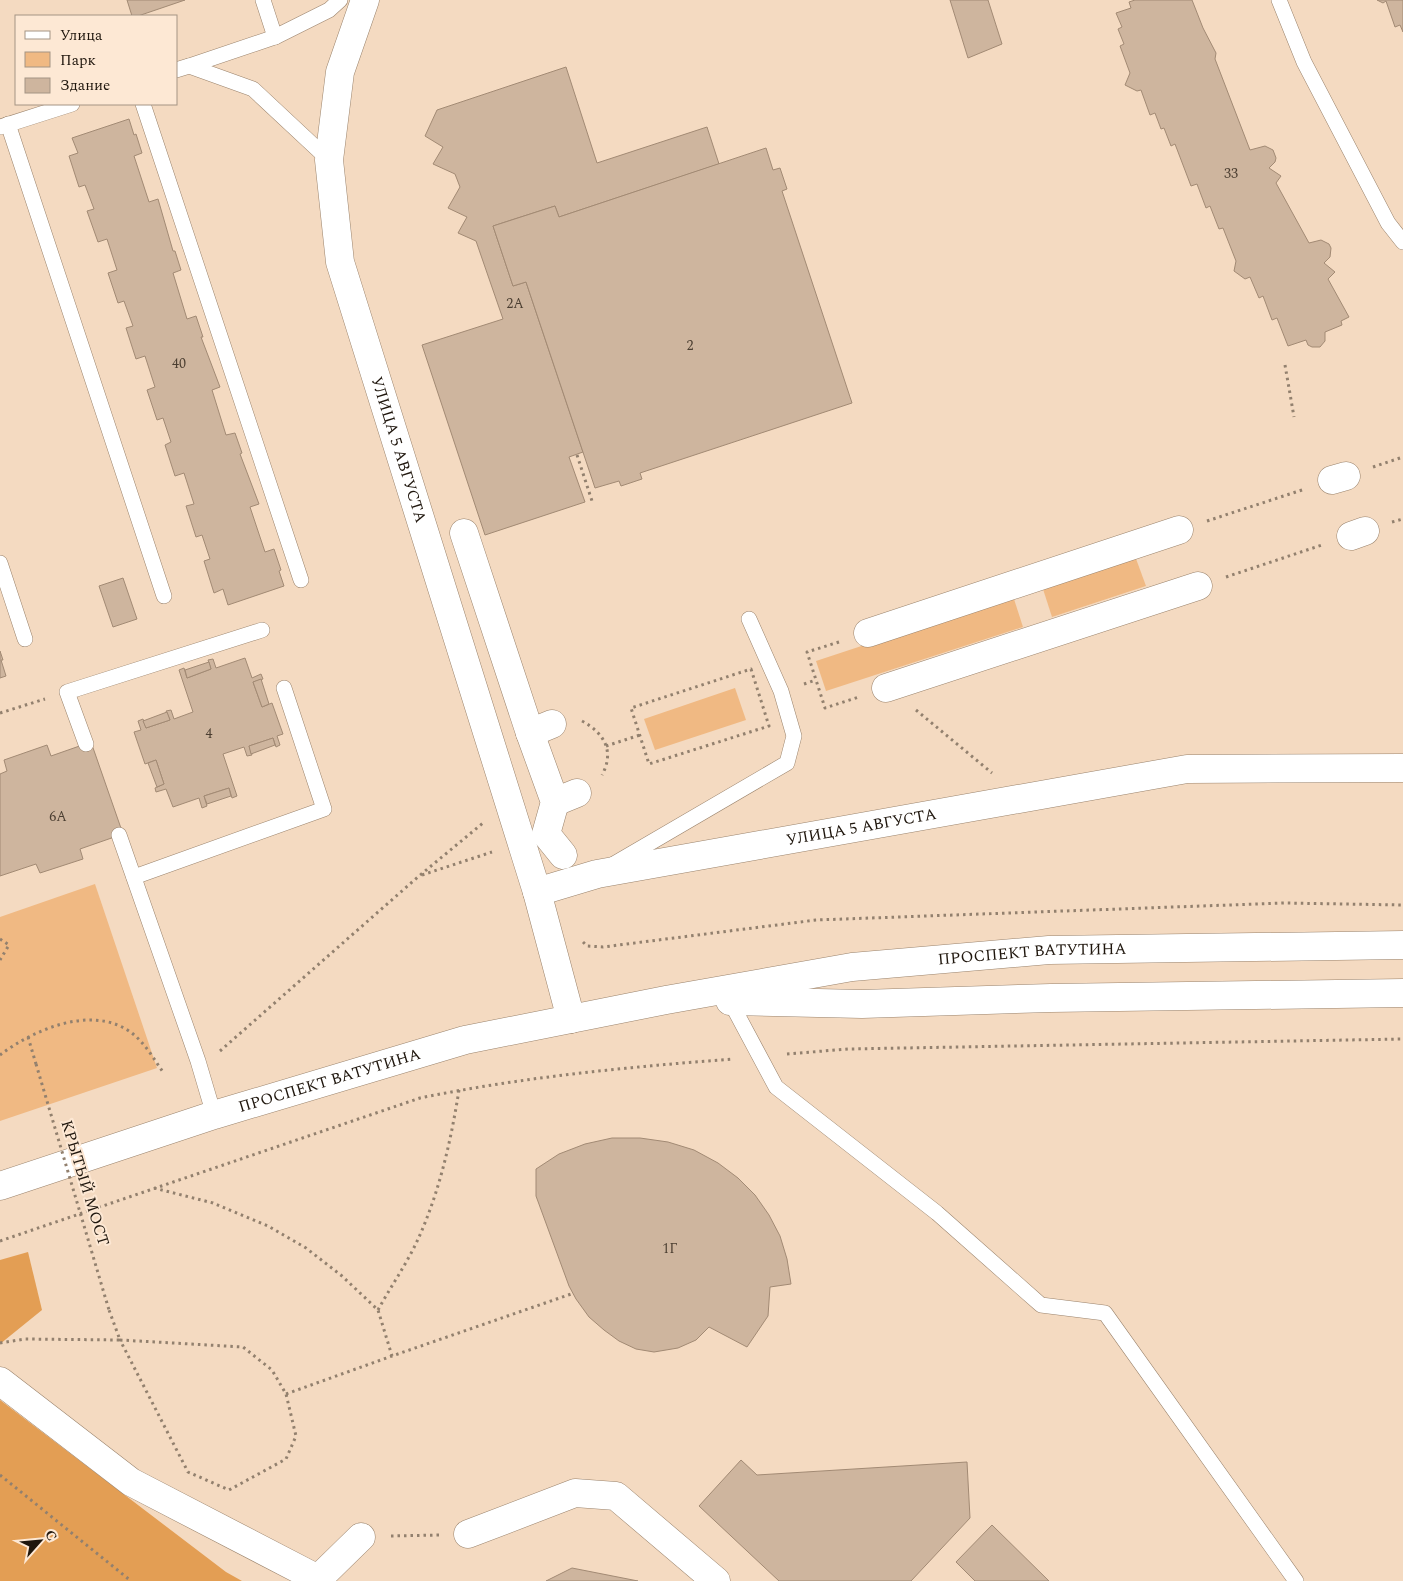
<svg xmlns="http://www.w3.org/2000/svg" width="1403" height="1581" viewBox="0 0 1403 1581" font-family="Spectral,serif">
<rect width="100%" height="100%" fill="#f4dac1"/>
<!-- green -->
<g fill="#f0b983">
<polygon points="1135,556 1146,586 1052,617 1042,586"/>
<polygon points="1013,596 1023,627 826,691 816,661"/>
<polygon points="735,688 746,720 655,750 644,719"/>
<polygon points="95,884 157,1068 0,1121 0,917"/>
</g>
<!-- forest -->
<g fill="#e39e54">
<polygon points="28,1252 42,1310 0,1344 0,1260"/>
<polygon points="0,1400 226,1572 242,1581 0,1581"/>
</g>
<!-- building -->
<g fill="#ceb59e" stroke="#a28a74">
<polygon points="127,0 185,0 138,16 132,16"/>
<polygon points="950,0 988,0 1002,44 968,58"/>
<polygon points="1135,0 1192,0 1203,28 1216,53 1215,59 1250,150 1265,146 1273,150 1276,158 1275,162 1269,168 1281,176 1276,183 1309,243 1321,240 1329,244 1331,248 1330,257 1324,263 1335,272 1328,279 1349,317 1341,321 1342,325 1325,332 1325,341 1320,347 1312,347 1308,345 1306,340 1288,346 1277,318 1272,320 1263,296 1259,298 1250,277 1245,279 1234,271 1236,261 1223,228 1219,229 1210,206 1206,208 1197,184 1191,186 1175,144 1171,146 1164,128 1161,129 1155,113 1150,115 1141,90 1137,91 1125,85 1130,73 1120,46 1124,44 1118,29 1122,27 1116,13 1131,8 1129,2"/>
<polygon points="1377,0 1403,0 1403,32 1400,25 1395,27 1386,1 1383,3"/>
<polygon points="566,67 597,163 707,127 719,164 559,217 555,206 493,226 513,286 526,282 583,452 569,457 585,502 485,535 422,345 503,319 476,241 458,233 467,217 448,208 460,187 455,174 433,164 443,147 425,136 437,110"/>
<polygon points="129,119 134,135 136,134 142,153 134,156 149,202 158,199 173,251 175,251 181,270 173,273 187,319 196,316 203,337 201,337 220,387 212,390 226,435 235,433 242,453 240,454 259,504 250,507 265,552 274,549 281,570 279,571 284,586 228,605 223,589 214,593 204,561 210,559 202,535 196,537 186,506 194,504 184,473 175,476 165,445 171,442 163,418 157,420 147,390 155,387 145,356 136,359 126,328 133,326 124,301 118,303 108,273 117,270 107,239 98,242 87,211 94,209 85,185 79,187 69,156 78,153 72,138"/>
<polygon points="766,148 773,170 780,168 787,189 782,191 852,403 640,473 642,479 621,486 619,481 595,488 526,282 513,286 493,226 555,206 559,217"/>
<polygon points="123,578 137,619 113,627 99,586"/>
<polygon points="0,651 3,660 1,660 6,676 0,678"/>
<polygon points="245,658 252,678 261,674 263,679 253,682 262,707 272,703 283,734 277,736 280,745 276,747 273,738 249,746 252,755 247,756 244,747 223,754 237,796 232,798 229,788 204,796 207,806 202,808 199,798 173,807 166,789 156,792 155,788 164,784 156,760 145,764 134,732 141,730 138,721 143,719 146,728 170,720 166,711 171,710 174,719 193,712 179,670 184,668 187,678 211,669 208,660 213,659 216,668"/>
<polygon points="209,662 211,669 187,678 185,670"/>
<polygon points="261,679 269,704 262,707 253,682"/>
<polygon points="167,712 170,720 146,728 143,721"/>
<polygon points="273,738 275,745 251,754 249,746"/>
<polygon points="91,742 123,834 80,849 83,859 40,873 36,864 0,876 0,774 7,771 4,760 47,745 51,756"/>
<polygon points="156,760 164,784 157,787 148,763"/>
<polygon points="229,788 231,796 207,804 204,796"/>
<polygon points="612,1138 640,1138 668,1142 694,1150 718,1163 738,1178 755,1195 769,1215 780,1236 787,1259 791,1284 770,1287 768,1316 747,1347 709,1327 696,1340 678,1348 654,1352 636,1349 619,1341 604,1330 589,1317 576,1299 569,1286 536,1196 536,1169 559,1154 585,1144"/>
<polygon points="741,1460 757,1475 967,1462 970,1518 911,1581 779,1581 699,1506"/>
<polygon points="992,1525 1049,1581 975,1581 956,1562"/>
<polygon points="572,1568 638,1581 546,1581"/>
</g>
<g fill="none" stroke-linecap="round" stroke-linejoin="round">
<defs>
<g id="lane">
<polyline points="263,0 275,37"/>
<polyline points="1279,0 1304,62 1388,223 1403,242"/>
<polyline points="189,66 275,37 329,10 340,0"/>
<polyline points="176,70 189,66 253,89 329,160"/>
<polyline points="143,104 301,580"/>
<polyline points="8,124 164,596"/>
<polyline points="0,127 72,104"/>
<polyline points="0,563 25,639"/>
<polyline points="86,744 67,692 262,630"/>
<polyline points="119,835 198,1061 214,1115"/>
<polyline points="614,864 787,763 794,736 781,691 749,619"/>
<polyline points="134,877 324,809 284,688"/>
<polyline points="730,1001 776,1087 937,1213 1041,1305 1105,1313 1296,1581"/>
</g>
<g id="street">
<polyline points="1332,480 1346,476"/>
<polyline points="464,533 530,733 555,802 546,834 563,855"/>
<polyline points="1351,536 1365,531"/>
<polyline points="868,633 1179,530"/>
<polyline points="886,688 1198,586"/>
<polyline points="530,733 552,724"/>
<polyline points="555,802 577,793"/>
<polyline points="0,1381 131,1482 318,1579 361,1537"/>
<polyline points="468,1534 575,1493 616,1496 716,1581"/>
</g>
<g id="secondary">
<path id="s1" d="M365,0L340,72L329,160L340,262L537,892L571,1019"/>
<path id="s2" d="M537,892L597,874L1187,769L1403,768"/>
</g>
<g id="primary">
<polyline points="730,1001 862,1004 1051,998 1403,993"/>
<path id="s3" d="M0,1186L214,1115L465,1040L666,1000L852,967L1049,950L1403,945"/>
</g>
</defs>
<!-- lane casing -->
<use href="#lane" stroke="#9a836c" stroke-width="16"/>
<!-- street casing -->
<use href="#street" stroke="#9a836c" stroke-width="29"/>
<!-- secondary casing -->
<use href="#secondary" stroke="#9a836c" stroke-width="29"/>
<!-- primary casing -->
<use href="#primary" stroke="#9a836c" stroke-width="29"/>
<!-- path -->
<g stroke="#92806e" stroke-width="3" stroke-dasharray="2.5 4" stroke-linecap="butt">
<polyline points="1285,365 1294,417"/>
<polyline points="577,455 592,501"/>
<polyline points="1373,467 1403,457"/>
<polyline points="1207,521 1305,489"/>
<polyline points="1392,522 1403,519"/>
<polyline points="1226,577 1322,545"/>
<polyline points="839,642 807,652 825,708 859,697"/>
<polygon points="751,669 769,726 649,764 631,708"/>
<polyline points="804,684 816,680"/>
<polyline points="916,710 992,773"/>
<polyline points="0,713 45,699"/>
<path d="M582,721C604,733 615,751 602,775"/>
<polyline points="606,746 640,735"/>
<polyline points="422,875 492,852"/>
<polyline points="0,939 9,945 0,960"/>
<polyline points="583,942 587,946 603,947 816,920 1284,903 1403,905"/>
<polyline points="28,1037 36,1064"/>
<polyline points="220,1051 419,876 483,823"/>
<polyline points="787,1054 848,1049 1403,1039"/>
<path d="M0,1055C33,1030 90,1005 129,1031C144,1041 153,1058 163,1072"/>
<polyline points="154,1188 213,1203 268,1226 306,1248 342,1276 378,1310 392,1356"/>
<path d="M0,1241L420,1098C523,1077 628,1067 733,1059"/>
<path d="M378,1310C391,1286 408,1262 419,1237C440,1190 451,1140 459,1090"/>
<polygon points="120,1340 243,1347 272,1370 286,1394 296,1436 286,1459 229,1490 188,1472"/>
<polyline points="0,1343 25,1339 120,1340 109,1310"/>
<polyline points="286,1394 392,1356 574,1293"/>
<polyline points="0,1475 131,1581"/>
<polyline points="391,1536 440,1535"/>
</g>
<!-- lane -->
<use href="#lane" stroke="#fff" stroke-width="15"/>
<!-- street -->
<use href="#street" stroke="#fff" stroke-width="28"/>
<!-- secondary -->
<use href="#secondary" stroke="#fff" stroke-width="28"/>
<!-- primary -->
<use href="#primary" stroke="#fff" stroke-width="28"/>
<!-- path-bridge -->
<polyline stroke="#92806e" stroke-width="3" stroke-dasharray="2.5 4" stroke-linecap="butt" points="36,1064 109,1310"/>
</g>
<g text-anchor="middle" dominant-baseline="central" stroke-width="4" stroke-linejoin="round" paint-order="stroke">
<!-- number labels -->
<g font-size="14" fill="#4b3e31">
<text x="1231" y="173">33</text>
<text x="515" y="303">2А</text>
<text x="690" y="345">2</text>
<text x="179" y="363">40</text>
<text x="209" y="733">4</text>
<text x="58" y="816">6А</text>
<text x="670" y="1248">1Г</text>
</g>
<!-- street labels -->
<g font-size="16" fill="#1f160d" stroke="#fde8d4">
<text stroke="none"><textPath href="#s1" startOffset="464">УЛИЦА 5 АВГУСТА</textPath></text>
<text stroke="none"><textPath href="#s2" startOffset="331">УЛИЦА 5 АВГУСТА</textPath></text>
<text stroke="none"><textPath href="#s3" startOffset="1062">ПРОСПЕКТ ВАТУТИНА</textPath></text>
<text stroke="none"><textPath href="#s3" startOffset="346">ПРОСПЕКТ ВАТУТИНА</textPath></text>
<text transform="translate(85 1183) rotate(73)">КРЫТЫЙ МОСТ</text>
</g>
</g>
<!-- legend -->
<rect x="15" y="15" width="162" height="90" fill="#fde8d4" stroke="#a49484"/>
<rect x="25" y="31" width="25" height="8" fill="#ffffff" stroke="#a49484"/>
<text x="60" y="40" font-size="15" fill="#1f160d">Улица</text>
<rect x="25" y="52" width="25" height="15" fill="#f0b983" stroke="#a49484"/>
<text x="60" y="65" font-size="15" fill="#1f160d">Парк</text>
<rect x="25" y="78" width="25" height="15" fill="#ceb59e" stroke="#a49484"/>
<text x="60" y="90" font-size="15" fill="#1f160d">Здание</text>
<!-- north arrow -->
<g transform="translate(40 1541) rotate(63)" stroke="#fde8d4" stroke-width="4" paint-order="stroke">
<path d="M0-4L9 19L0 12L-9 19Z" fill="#1f160d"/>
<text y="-8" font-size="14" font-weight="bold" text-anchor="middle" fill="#1f160d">С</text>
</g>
</svg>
